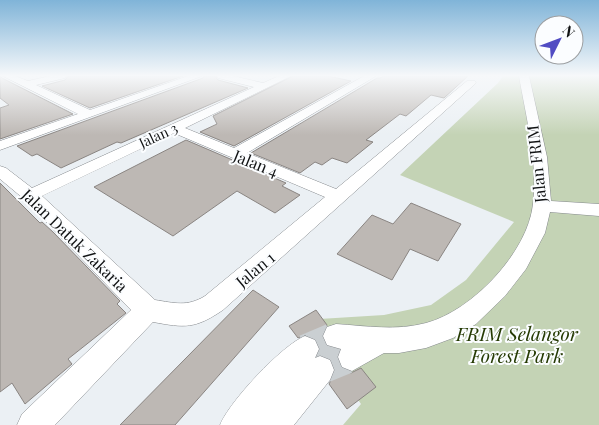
<svg xmlns="http://www.w3.org/2000/svg" width="599" height="425" viewBox="0 0 599 425" font-family="'Playfair Display',serif">
<rect width="100%" height="100%" fill="#ebf0f4"/>
<!-- green -->
<polygon fill="#c4d3b5" points="503,76 599,76 599,425 343,425 361,404 303,320 384,315 431,305 466,280 514,222 400,175 498,83"/>
<!-- building -->
<g fill="#bdb8b4" stroke="#8a8582">
<polygon points="0,76 2,78 73,114 0,139 0,108 9,105 0,98"/>
<polygon points="68,76 183,76 90,108 42,86 65,80"/>
<polygon points="204,76 215,76 218,80 248,88 121,143 117,142 61,168 37,154 32,156 17,146 203,78"/>
<polygon points="293,76 328,76 351,81 234,146 200,132 217,124 213,116"/>
<polygon points="384,76 468,76 444,98 431,95 406,116 400,114 366,140 373,142 347,163 332,158 322,165 315,162 300,173 251,153 377,78 380,78"/>
<polygon points="186,140 286,183 282,186 300,195 275,213 237,191 173,236 94,187"/>
<polygon points="0,183 40,223 42,222 53,232 120,301 117,304 126,313 68,359 72,364 25,404 12,383 0,392"/>
<polygon points="411,203 461,224 438,261 410,249 392,280 337,254 372,215 393,224"/>
<polygon points="253,290 279,307 175,425 120,425"/>
<polygon points="316,310 327,325 321,337 326,347 339,350 336,358 340,368 351,373 361,368 376,387 347,409 329,384 336,371 332,359 319,355 321,348 316,338 306,334 298,338 289,326"/>
</g>
<g fill="none" stroke-linecap="round" stroke-linejoin="round">
<!-- street-tunnel -->
<g stroke="#cacfd2" stroke-width="29" stroke-dasharray="29 14" stroke-linecap="butt">
<polyline points="305,349 336,336"/>
<polyline points="320,370 352,357"/>
</g>
<defs>
<g id="street">
<polygon points="3,76 15,76 28,81 50,76 66,76 65,78 36,85 90,110 188,76 202,76 0,150 0,141 78,114"/>
<path d="M217,76H233L263,83L279,76H291L185,128L234,148L364,76H376L247,153L336,189L467,81H475L476,83L223,310C195,329 185,328 153,322L55,425H17L22,414L131,310L24,199L0,179V166L6,168L32,188L254,87L218,78ZM174,133L325,197L205,296C187,307 175,303 155,300L42,196Z"/>
<path d="M519,76H529L547,157L551,201L599,204V216L550,212L545,233L526,269L505,296L476,324L453,338L426,348L399,353H384L352,371L342,367L338,357L341,349L327,345L323,336L327,327L336,324C367,326 396,331 426,323C472,311 528,252 533,204C538,162 526,117 519,76Z"/>
<path d="M305,336L315,340L319,349L315,358L320,356L330,360L334,370L330,380L294,425H220C229,402 282,345 305,336Z"/>
</g>
</defs>
<!-- street casing -->
<use href="#street" stroke="#85898d" stroke-width="1"/>
<!-- street -->
<use href="#street" fill="#fff" fill-rule="evenodd"/>
</g>
<!-- sky -->
<linearGradient id="sky" x2="0" y2="1"><stop stop-color="#80b4d8"/><stop offset="0.56" stop-color="#f6f8fa"/><stop offset="1" stop-color="#f6f8fa" stop-opacity="0"/></linearGradient>
<rect width="599" height="135" fill="url(#sky)"/>
<g text-anchor="middle" dominant-baseline="central" stroke-width="4" stroke-linejoin="round" paint-order="stroke">
<!-- far-street labels -->
<g font-size="14" fill="#101213" stroke="#fbfdff">
<text transform="translate(158 135) rotate(-25)">Jalan 3</text>
</g>
<!-- street labels -->
<g font-size="16" fill="#101213" stroke="#fbfdff">
<text transform="translate(256 163) rotate(22)">Jalan 4</text>
<text transform="translate(536 164) rotate(-96)">Jalan FRIM</text>
<text transform="translate(75 240) rotate(44)">Jalan Datuk Zakaria</text>
<text transform="translate(255 269) rotate(-40)">Jalan 1</text>
</g>
<!-- near-park labels -->
<g font-size="19" font-style="italic" fill="#253a03" stroke="#fbfdff">
<text x="517" y="333">FRIM Selangor<tspan x="517" dy="22">Forest Park</tspan></text>
</g>
</g>
<!-- north arrow -->
<g transform="translate(559 40) rotate(48)"><circle r="24" fill="#fbfdff" stroke="#9d9fa1"/>
<path d="M0-4L9 19L0 12L-9 19Z" fill="#514cc3"/>
<text y="-8" font-size="14" font-weight="bold" text-anchor="middle" fill="#101213">N</text>
</g>
</svg>
